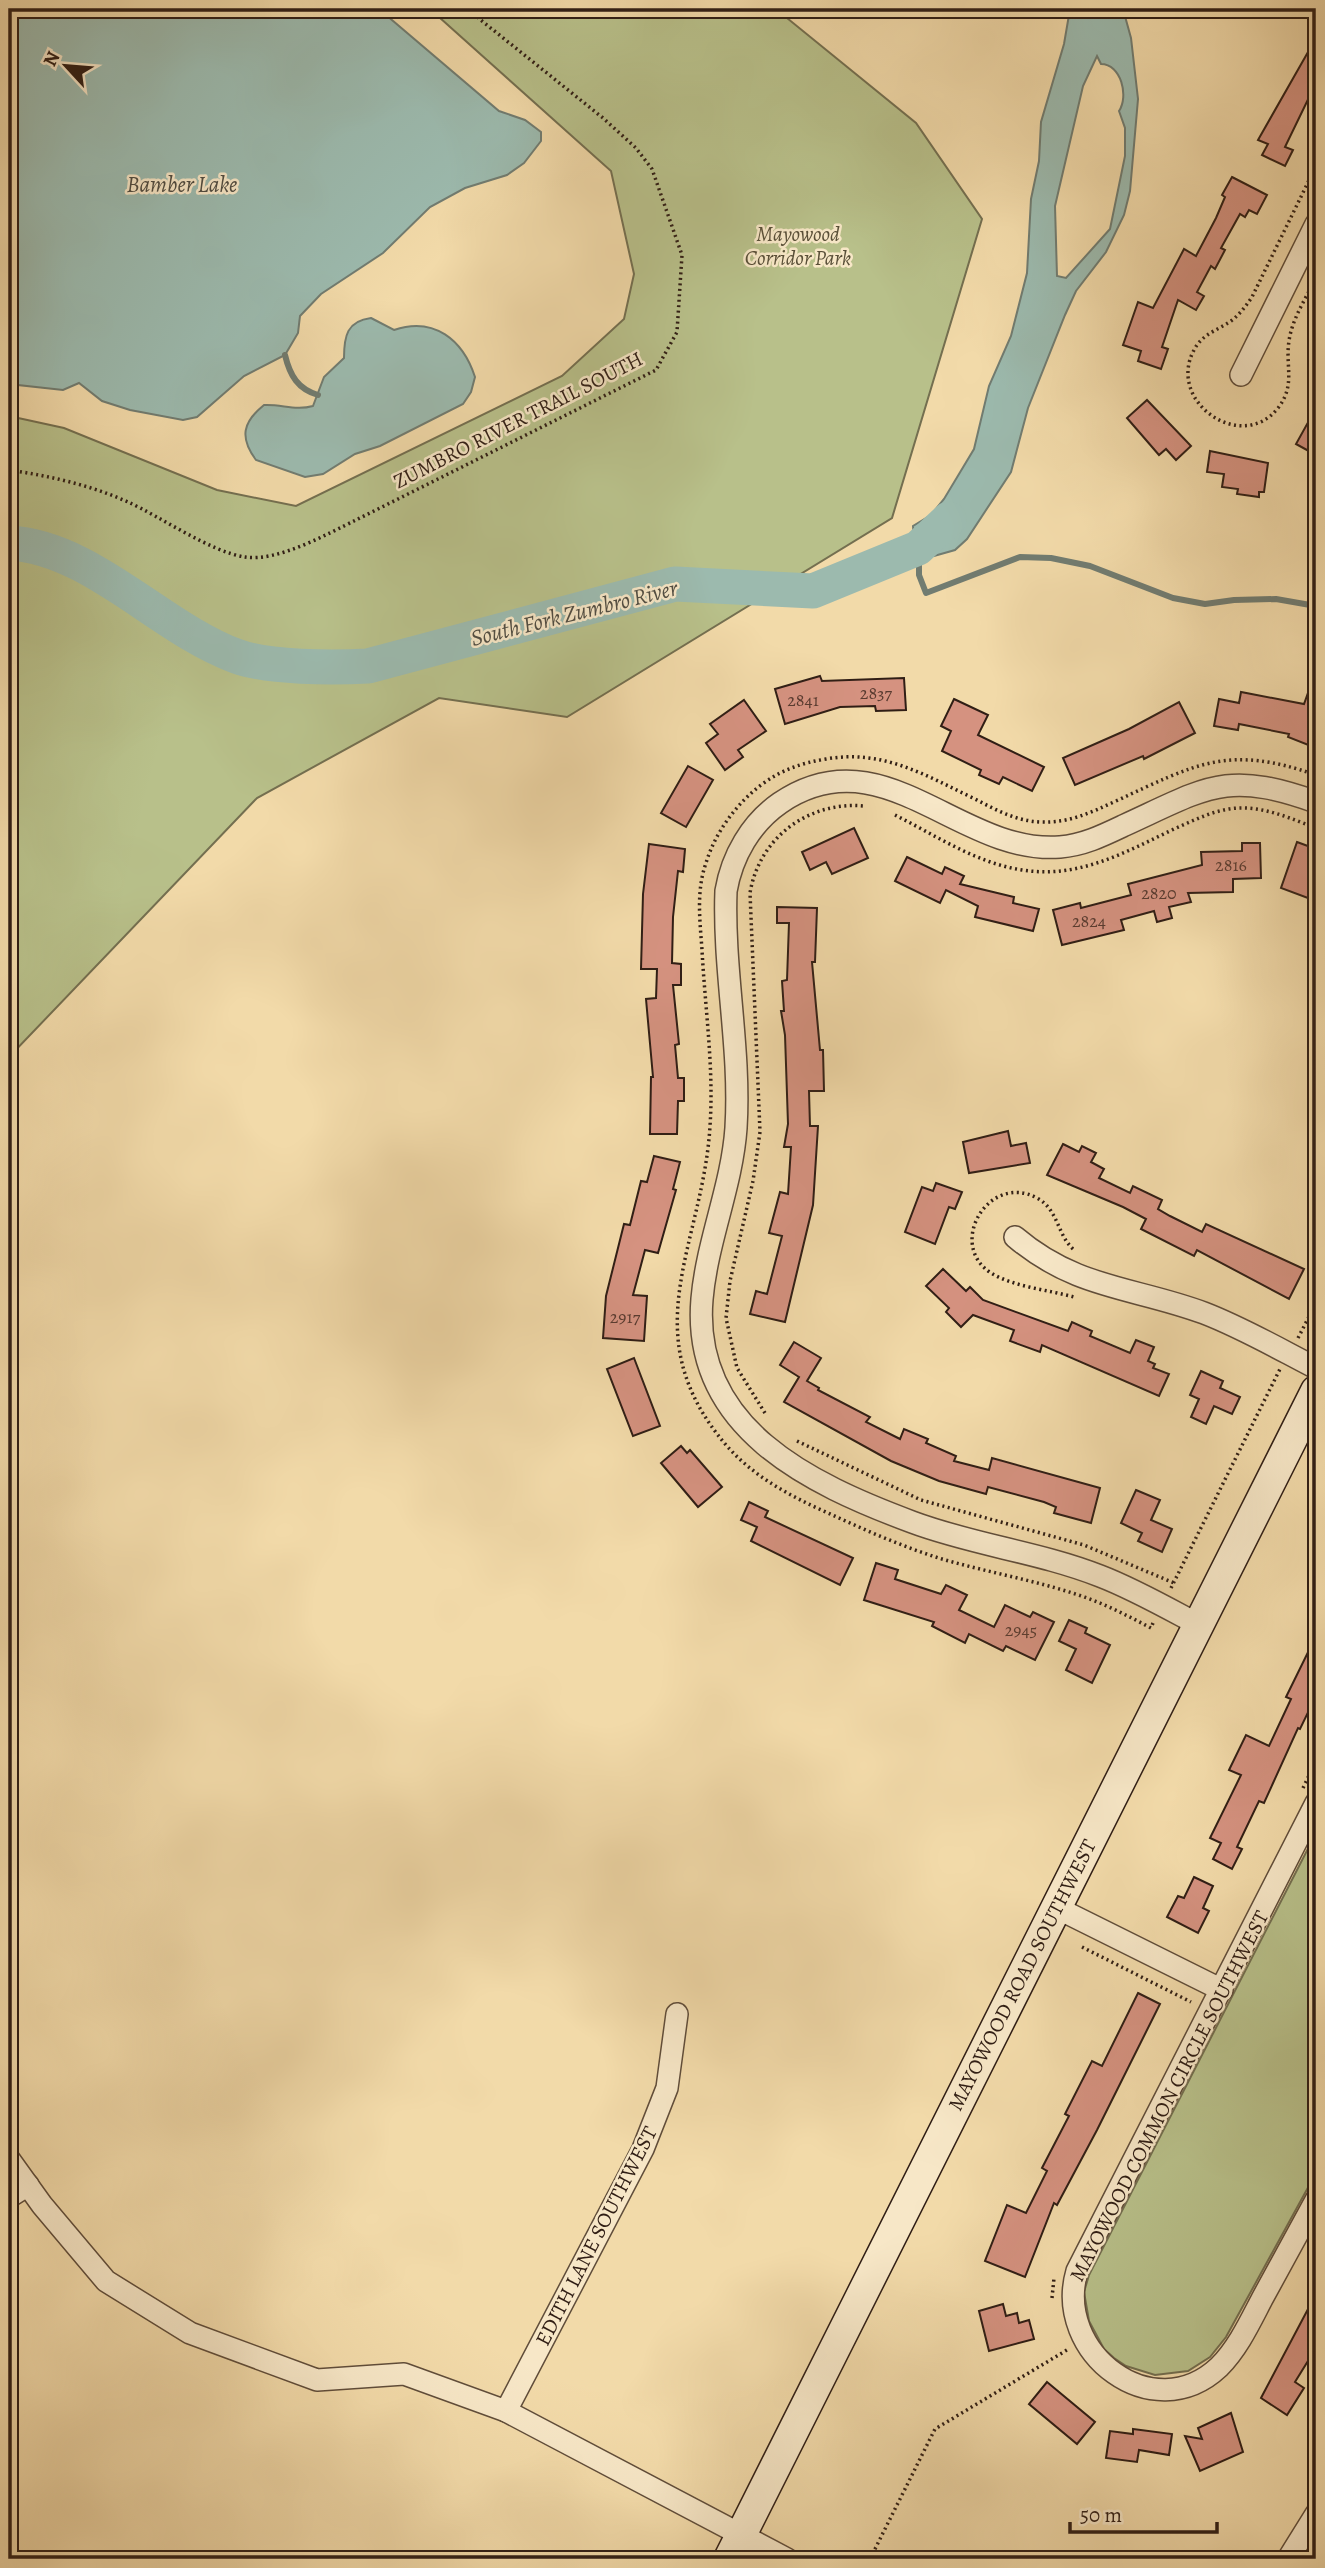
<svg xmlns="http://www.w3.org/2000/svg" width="1325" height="2568" viewBox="0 0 1325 2568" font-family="Alegreya,serif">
<rect width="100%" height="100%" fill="#f2daa9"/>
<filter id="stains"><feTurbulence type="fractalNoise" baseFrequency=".00286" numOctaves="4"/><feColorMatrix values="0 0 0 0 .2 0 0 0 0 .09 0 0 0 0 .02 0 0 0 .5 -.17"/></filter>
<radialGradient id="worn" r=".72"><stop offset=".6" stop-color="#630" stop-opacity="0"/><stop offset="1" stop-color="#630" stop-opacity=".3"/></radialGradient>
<!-- green -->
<g fill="#b8c08a" stroke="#746f50" stroke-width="2">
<polygon points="430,9 770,9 787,18 916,123 982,219 892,518 567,717 439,698 257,798 9,1057 9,416 64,428 217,490 296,506 562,376 624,319 634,274 611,171"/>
<polygon points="1316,1833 1316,2173 1226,2337 1210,2357 1188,2371 1155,2375 1126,2366 1114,2358 1104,2349 1089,2321 1084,2292 1089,2275"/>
</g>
<!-- water -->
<g fill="#9cbaae" stroke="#717c71" stroke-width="2" fill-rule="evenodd">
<polygon points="9,9 379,9 499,111 525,120 541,132 541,141 524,163 507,175 465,188 430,207 383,253 321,294 300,316 298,333 285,355 244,376 197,417 183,420 130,410 102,401 79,383 63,390 9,384"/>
<path d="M1070,9H1123L1131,38L1138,99L1130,191L1124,215L1106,252L1076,291L1065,315L1028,408L1011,472L967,539L955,550L934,556L915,557L913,526L931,515L944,499L974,449L989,386L1011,336L1027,273L1031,199L1039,161L1041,122L1064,44ZM1097,56L1101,64C1121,64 1129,96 1119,111L1125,128V156L1110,229L1066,278L1057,276L1055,206L1083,86Z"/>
<path d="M371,318L394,330C434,316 463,340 475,377L471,392L463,404L380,446L355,454L323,474L305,477L256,460C239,437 243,422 264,405C282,404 295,411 313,406L324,377L344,358C344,336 347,321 371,318Z"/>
</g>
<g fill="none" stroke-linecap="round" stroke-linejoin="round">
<!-- stream -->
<g stroke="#717c71" stroke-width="6">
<path d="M285,355C290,376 298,389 318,395"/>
<polyline points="919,550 919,575 926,593 1020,557 1051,558 1090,566 1173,598 1205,604 1234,600 1276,599 1316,606"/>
</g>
<!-- river -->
<path stroke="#9cbaae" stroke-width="35" d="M9,543C91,547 160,628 236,656C268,668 333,668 368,666L675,584L813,591L918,548L949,519"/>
</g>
<!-- building -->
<g fill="#d59280" stroke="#301e15" stroke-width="2">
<polygon points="1316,38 1316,83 1285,147 1293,150 1285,166 1262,155 1268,144 1258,140"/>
<polygon points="1232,177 1267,195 1257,214 1249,210 1245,217 1240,214 1221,248 1225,250 1215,269 1211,266 1197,292 1204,296 1196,310 1178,300 1162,347 1168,349 1161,369 1138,361 1141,351 1123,345 1138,302 1153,308 1184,249 1196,256 1216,218 1225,197 1222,195"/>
<polygon points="1147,400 1191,446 1176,460 1166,449 1159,455 1127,418"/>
<polygon points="1316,408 1316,455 1296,444"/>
<polygon points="1210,451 1268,463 1264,492 1259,492 1259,497 1237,494 1238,489 1222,487 1224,474 1207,472"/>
<polygon points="820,676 822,681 904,678 906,710 876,711 875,706 840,707 785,724 775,689"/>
<polygon points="1314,676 1316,748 1288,737 1289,734 1239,724 1238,730 1214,726 1219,699 1239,703 1241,692 1304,704"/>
<polygon points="954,699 988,715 978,735 1044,767 1032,791 1003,777 999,784 979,775 981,770 942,751 951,731 941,726"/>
<polygon points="744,700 766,731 738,750 743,757 725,770 706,743 718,734 710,724"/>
<polygon points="1179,702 1195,733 1144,759 1143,756 1075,785 1063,758 1129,729"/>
<polygon points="688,766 713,780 686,827 661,813"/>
<polygon points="854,828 868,858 832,874 826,862 810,870 802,852"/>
<polygon points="1297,842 1316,849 1316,901 1281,888"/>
<polygon points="1242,843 1260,843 1261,878 1233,879 1233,892 1188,893 1191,902 1169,907 1172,918 1157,922 1154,911 1121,920 1124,930 1062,945 1053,910 1080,903 1081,908 1131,895 1128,884 1202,865 1201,852 1242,851"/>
<polygon points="649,844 685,849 683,872 678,871 673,917 672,963 681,964 681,985 673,985 679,1044 675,1045 678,1078 684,1078 684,1101 678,1101 677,1134 650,1134 651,1077 653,1077 646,999 656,998 657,969 641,969 643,894"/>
<polygon points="907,857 942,874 945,867 964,876 960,884 1014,897 1013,903 1039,909 1033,931 975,917 978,906 946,890 940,903 895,881"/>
<polygon points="777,907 817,908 815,962 812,962 820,1050 823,1050 824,1091 809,1091 810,1126 818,1126 813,1205 785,1322 750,1314 756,1291 767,1294 782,1236 769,1233 780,1192 788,1194 791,1147 784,1147 788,1124 785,1035 781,1011 784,1011 782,981 787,980 789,923 777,923"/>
<polygon points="1008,1131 1011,1146 1026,1143 1030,1163 969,1173 963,1142"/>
<polygon points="1063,1144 1079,1152 1082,1146 1096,1153 1091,1162 1104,1169 1099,1178 1130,1193 1133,1186 1162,1200 1158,1209 1170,1216 1202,1232 1206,1224 1304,1269 1289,1299 1197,1250 1194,1256 1141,1229 1146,1219 1123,1207 1047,1175"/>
<polygon points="654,1156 680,1162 673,1189 676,1190 658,1253 645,1250 633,1295 647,1296 644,1341 603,1338 606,1296 624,1224 630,1225 641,1181 647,1182"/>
<polygon points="936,1183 962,1192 955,1209 949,1207 935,1244 905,1232 922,1187 933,1191"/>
<polygon points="943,1269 966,1291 970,1287 983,1300 1068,1331 1072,1322 1092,1331 1090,1336 1130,1353 1136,1340 1154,1347 1148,1361 1155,1364 1153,1368 1169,1374 1159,1396 1042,1345 1040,1352 1010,1341 1014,1330 973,1315 961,1327 946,1312 949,1308 926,1286"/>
<polygon points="794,1342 821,1358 807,1381 819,1388 818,1390 870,1417 866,1422 900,1439 904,1429 928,1439 926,1443 956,1456 954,1461 989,1470 992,1458 1100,1488 1091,1523 1054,1513 1056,1507 1044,1502 988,1487 986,1494 939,1481 891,1461 784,1402 799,1377 780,1365"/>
<polygon points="634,1358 660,1426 633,1436 607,1369"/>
<polygon points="1201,1371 1223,1381 1220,1388 1240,1397 1232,1414 1214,1406 1206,1424 1191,1417 1199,1399 1190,1395"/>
<polygon points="681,1446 687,1453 690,1450 722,1487 698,1507 661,1463"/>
<polygon points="1136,1490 1160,1500 1151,1520 1172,1529 1162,1552 1138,1541 1142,1533 1121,1523"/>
<polygon points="749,1502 768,1511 765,1517 853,1558 840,1585 751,1541 757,1527 741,1520"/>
<polygon points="876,1563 898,1570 895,1579 941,1594 946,1585 967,1595 959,1610 994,1627 1005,1605 1030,1617 1033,1612 1054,1622 1035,1660 1006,1646 1003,1651 969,1634 965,1643 932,1626 934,1622 864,1600"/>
<polygon points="1069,1620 1087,1628 1085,1633 1110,1645 1092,1683 1066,1670 1076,1649 1059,1641"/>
<polygon points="1316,1636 1316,1696 1300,1729 1298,1728 1264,1803 1259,1801 1237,1847 1242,1849 1232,1869 1213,1859 1221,1843 1210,1838 1241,1775 1229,1770 1246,1735 1269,1746 1291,1699 1286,1697"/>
<polygon points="1194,1877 1213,1886 1203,1908 1209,1911 1198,1933 1167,1917 1178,1896 1184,1898"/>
<polygon points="1138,1993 1160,2004 1097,2130 1057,2205 1054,2203 1025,2277 985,2261 1007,2205 1026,2213 1047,2171 1042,2168 1069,2116 1065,2114 1092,2061 1102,2066"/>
<polygon points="1316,2294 1316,2348 1295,2382 1304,2388 1287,2415 1261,2398"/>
<polygon points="1003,2304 1006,2316 1017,2313 1019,2323 1029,2320 1034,2339 989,2351 979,2311"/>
<polygon points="1047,2382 1095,2422 1077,2444 1029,2404"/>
<polygon points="1231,2413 1243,2452 1200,2471 1185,2436 1202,2439 1198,2428"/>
<polygon points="1133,2429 1172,2434 1169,2455 1139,2450 1137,2462 1106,2458 1110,2431 1133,2434"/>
</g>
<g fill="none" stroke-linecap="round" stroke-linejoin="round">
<defs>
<g id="street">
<polyline points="1241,375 1316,224"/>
<path d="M1015,1237C1076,1289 1134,1287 1204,1313C1243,1328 1279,1349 1316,1368"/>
<path d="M1199,1625C1167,1608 1134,1589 1100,1576C1039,1552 973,1545 912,1522C810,1484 691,1428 702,1299C707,1241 732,1186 736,1128C741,1049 723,970 726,891C732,856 751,823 780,803C883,733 959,855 1060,847C1084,845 1104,835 1125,825C1208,787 1226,770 1316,802"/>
<path d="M1316,1803L1077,2271C1053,2353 1153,2429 1219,2367C1238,2348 1250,2322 1262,2299C1280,2266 1298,2233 1316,2200"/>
<polyline points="1055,1907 1222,1990"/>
<polyline points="9,2159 42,2205 106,2281 190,2333 317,2380 404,2374 506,2411 787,2559"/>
<polyline points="9,2197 28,2185"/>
<polyline points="506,2411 643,2149 667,2088 677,2014"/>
<polyline points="1288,2559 1316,2514"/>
</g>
<polyline id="secondary" points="729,2559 1316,1391"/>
</defs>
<!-- street casing -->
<use href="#street" stroke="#604d3a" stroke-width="24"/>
<!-- secondary casing -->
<use href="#secondary" stroke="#301e15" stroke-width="33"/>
<!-- path -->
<g stroke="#301e15" stroke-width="3.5" stroke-dasharray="2 3.5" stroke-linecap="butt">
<path d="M1316,166L1252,297C1246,306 1240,314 1231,321C1218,330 1202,334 1194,350C1166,402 1242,454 1278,408C1296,385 1285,366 1289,341C1292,319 1306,298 1316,278"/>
<path d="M9,470C50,476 90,485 128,502C161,517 211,552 245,557C278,562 327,534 356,520L656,370L677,332L682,255L652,169L636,148L603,118L467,9"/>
<path d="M895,815C935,835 976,863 1022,870C1078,879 1124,853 1174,829C1195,820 1215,809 1239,808C1266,807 1292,819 1316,828"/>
<path d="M1073,1249C1057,1234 1058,1209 1037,1198C989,1172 946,1244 991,1273C1014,1287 1049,1290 1074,1297"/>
<polyline points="1298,1338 1316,1303"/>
<path d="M765,1413L737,1368L726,1318L730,1281L753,1181L760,1132L750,893C759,838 808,801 864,806"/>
<polyline points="797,1441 921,1500 1084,1545 1174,1583"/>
<polyline points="1171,1588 1280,1369"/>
<path d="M1153,1623L1151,1628C1130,1617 1109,1606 1087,1598C1040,1581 990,1573 942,1559C903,1547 865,1530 828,1513C790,1496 754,1477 726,1445C631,1333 703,1246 710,1126C714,1068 705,1008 702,950C700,921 696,891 706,863C715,833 736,804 761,785C781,770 801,763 826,759C883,749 925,775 975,799C996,810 1016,821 1041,822C1069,823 1090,813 1116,801C1196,764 1228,744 1316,775"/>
<polyline points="1303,1788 1316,1761"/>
<polyline points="1082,1947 1191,2002"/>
<polyline points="1052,2298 1054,2278"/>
<polyline points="870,2559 935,2429 1067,2350"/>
</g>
<!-- street -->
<use href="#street" stroke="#f7e7c7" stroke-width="21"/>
<!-- secondary -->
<use href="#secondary" stroke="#f7e7c7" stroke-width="30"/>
</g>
<g text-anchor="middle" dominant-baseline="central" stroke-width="5" stroke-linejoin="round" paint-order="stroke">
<!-- number labels -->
<g font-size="18" fill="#593b30">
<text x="876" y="693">2837</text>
<text x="803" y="700">2841</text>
<text x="1231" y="865">2816</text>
<text x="1159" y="893">2820</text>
<text x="1089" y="921">2824</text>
<text x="625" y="1317">2917</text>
<text x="1021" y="1630">2945</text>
</g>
<!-- park labels -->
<g font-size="21" font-style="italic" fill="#594f38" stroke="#f7e7c7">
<text x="798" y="234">Mayowood<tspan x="798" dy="24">Corridor Park</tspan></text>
</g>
<!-- street labels -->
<g font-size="21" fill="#301e15" stroke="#f7e7c7">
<text transform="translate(518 420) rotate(-27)">ZUMBRO RIVER TRAIL SOUTH</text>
<text transform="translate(1022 1975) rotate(-63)">MAYOWOOD ROAD SOUTHWEST</text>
<text transform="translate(1169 2096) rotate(-63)">MAYOWOOD COMMON CIRCLE SOUTHWEST</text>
<text transform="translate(596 2236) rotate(-63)">EDITH LANE SOUTHWEST</text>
</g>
<!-- water labels -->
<g font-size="23" font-style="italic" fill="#504d43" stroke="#f7e7c7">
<text x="182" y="184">Bamber Lake</text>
<text transform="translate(574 613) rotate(-14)">South Fork Zumbro River</text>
</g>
</g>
<!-- margin -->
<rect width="1325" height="2568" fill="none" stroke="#f2daa9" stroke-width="35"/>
<rect x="10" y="10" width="1304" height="2547" fill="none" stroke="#301e15" stroke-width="3.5"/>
<rect x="18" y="18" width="1290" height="2533" fill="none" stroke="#301e15" stroke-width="2"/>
<!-- north arrow -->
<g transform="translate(66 66) rotate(296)" stroke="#f7e7c7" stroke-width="5" paint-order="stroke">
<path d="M0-5L12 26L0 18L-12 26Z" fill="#301e15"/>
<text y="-10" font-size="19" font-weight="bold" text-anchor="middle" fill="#301e15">N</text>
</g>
<!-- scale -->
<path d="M1070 2522v10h147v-10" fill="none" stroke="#301e15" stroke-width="3.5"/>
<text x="1080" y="2522" font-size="21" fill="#301e15" stroke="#f7e7c7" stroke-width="5" paint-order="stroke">50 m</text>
<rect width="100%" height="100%" filter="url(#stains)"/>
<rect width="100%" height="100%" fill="url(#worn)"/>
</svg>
